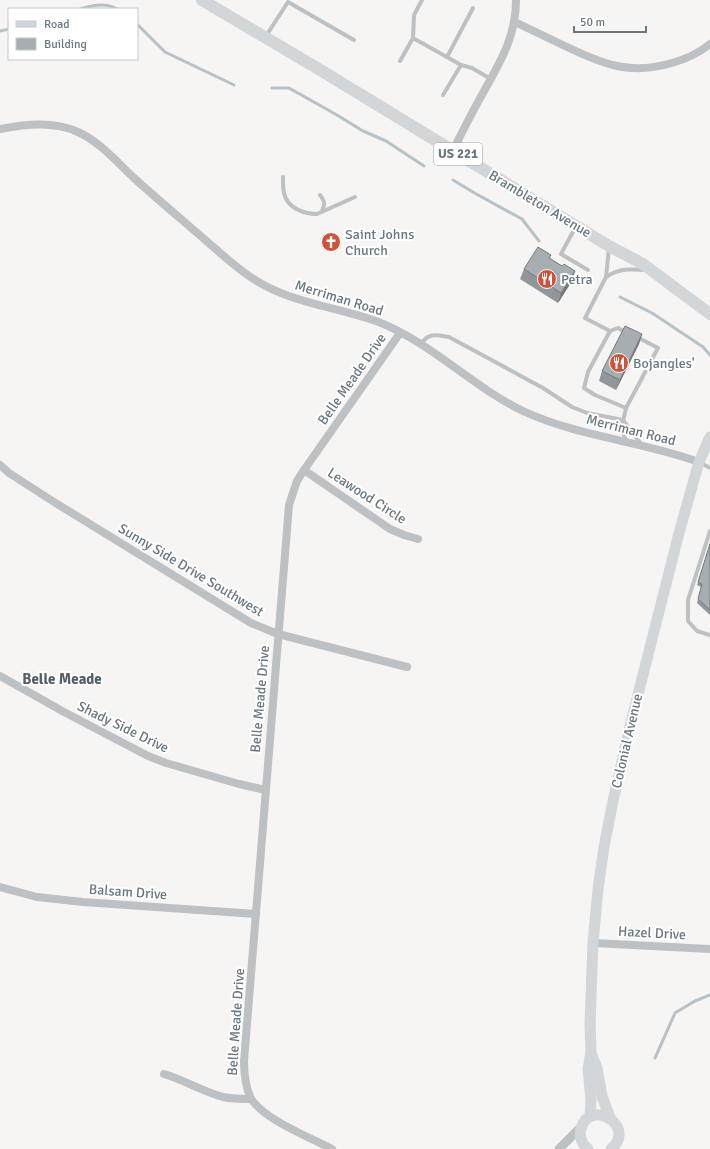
<svg xmlns="http://www.w3.org/2000/svg" width="710" height="1149" viewBox="0 0 710 1149" font-family="Signika,sans-serif">
<rect width="100%" height="100%" fill="#f6f5f3"/>
<g fill="none" stroke-linecap="round" stroke-linejoin="round">
<!-- stream -->
<g stroke="#b7c2c6" stroke-width="3">
<path d="M80,9C92,5 106,2 117,9"/>
<polyline points="137,24 165,52 234,85"/>
<polyline points="0,31 9,29"/>
<polyline points="272,88 289,88 337,115 363,131 386,141 424,166"/>
<polyline points="453,180 478,195 522,219 539,241"/>
<polyline points="620,297 652,313 703,347 710,355"/>
<polyline points="655,1058 675,1013 695,1001 710,995"/>
</g>
<!-- service -->
<g stroke="#bdc1c4" stroke-width="4">
<polyline points="422,0 414,15 413,38 461,65 472,68 491,79"/>
<polyline points="266,36 288,2 354,40"/>
<polyline points="447,57 473,8"/>
<polyline points="400,61 413,38"/>
<polyline points="443,95 461,65"/>
<path d="M283,177C283,182 283,188 284,193C287,208 304,214 317,214L355,197"/>
<path d="M320,195C325,201 325,204 322,211"/>
<polyline points="575,228 561,254 588,270"/>
<polyline points="609,248 606,277 585,318 610,331 618,328 627,333"/>
<path d="M606,277C620,268 630,269 646,270"/>
<polyline points="610,331 588,372 584,388 595,395 626,408"/>
<path d="M421,344C429,332 436,335 449,337L543,388L572,407L587,413L623,420L641,444"/>
<polyline points="627,442 622,431 622,426 626,408 658,348 637,337"/>
<polyline points="699,462 710,468"/>
<polyline points="710,531 688,600 688,621 697,631 710,635"/>
</g>
<!-- minor -->
<g stroke="#bdc1c4" stroke-width="8">
<path d="M515,22C532,30 550,39 567,47C605,65 630,75 672,63C686,59 699,53 710,44"/>
<path d="M0,129C26,124 54,121 78,132C100,142 117,162 134,178C156,198 180,218 203,238C218,251 233,265 249,276C287,303 334,306 376,321C431,342 471,386 523,411C579,437 641,441 699,462"/>
<path d="M453,150C463,131 472,112 483,93C500,62 516,37 516,0"/>
<polyline points="0,465 9,473 54,502 251,623 278,634 407,667"/>
<polyline points="304,470 390,529 404,535 418,539"/>
<polyline points="0,676 64,712 148,756 166,763 239,784 266,790"/>
<polyline points="0,887 37,897 83,902 256,914"/>
<polyline points="593,943 710,949"/>
<path d="M164,1074C184,1080 202,1091 223,1097C232,1099 241,1099 251,1099C267,1121 307,1136 332,1149"/>
<path d="M251,1099C245,1086 244,1075 244,1061L289,505L297,481L304,470L400,333"/>
</g>
<!-- tertiary -->
<polyline stroke="#bdc1c4" stroke-width="9" points="559,1149 583,1125"/>
<!-- secondary -->
<g stroke="#d2d6d9" stroke-width="11">
<polyline points="591,1053 597,1068 602,1096 610,1118"/>
<polyline points="590,1117 591,1100 588,1069 591,1052 590,1024 593,943 598,889 604,847 613,801 631,722 679,533 699,462 710,437"/>
<path d="M588,1149C582,1144 579,1137 581,1129C589,1097 638,1126 611,1149"/>
</g>
<!-- primary -->
<polyline stroke="#d2d6d9" stroke-width="12" points="202,0 322,71 609,246 643,264 710,314"/>
</g>
<!-- wall -->
<g fill="#909699">
<polygon points="551,255 549,258 562,266 575,271 572,281 558,303 520,279 524,269"/>
<polygon points="642,334 639,344 616,390 599,381 602,371"/>
<polygon points="710,543 710,615 697,603 701,587 697,585"/>
</g>
<!-- shaded-wall -->
<g fill="#757a7d">
<polygon points="575,271 572,281 558,303 561,293"/>
<polygon points="642,334 639,344 616,390 620,380"/>
</g>
<!-- building -->
<g fill="#a7aeb2" stroke="#757a7d">
<polygon points="538,247 551,255 549,258 562,266 564,264 575,271 561,293 524,269"/>
<polygon points="625,326 642,334 620,380 602,371"/>
<polygon points="710,544 710,610 698,599 702,584 698,582"/>
</g>
<!-- icons -->
<defs>
<symbol id="church-disc" viewBox="-11 -11 22 22"><circle r="9.5" fill="#ce533a" stroke="#fff"/><path d="M-1.2-6h2.4v3.5h3.3v2.4h-3.3V6h-2.4V-.1h-3.3v-2.4h3.3Z" fill="#fff"/></symbol>
<symbol id="restaurant-disc" viewBox="-11 -11 22 22"><circle r="9.5" fill="#ce533a" stroke="#fff"/><path d="M-5-6h1v4h1v-4h1v4h1v-4h1v5L-1.5 .5V6h-2V.5L-5-1ZM5-6V6H3V1.5H1.5Q1.5-4 5-6Z" fill="#fff"/></symbol>
</defs>
<g fill-rule="evenodd">
<use href="#church-disc" x="320" y="231" width="22" height="22"/>
<use href="#restaurant-disc" x="536" y="268" width="22" height="22"/>
<use href="#restaurant-disc" x="608" y="352" width="22" height="22"/>
</g>
<g text-anchor="middle" dominant-baseline="central" stroke-width="4" stroke-linejoin="round" paint-order="stroke">
<!-- shield labels -->
<rect fill="#fff" stroke="#95a0a6" stroke-width="1" x="434" y="143" width="48" height="22" rx="3"/>
<g font-size="13" font-weight="bold" fill="#687780">
<text x="458" y="154">US 221</text>
</g>
<!-- street labels -->
<g font-size="14" fill="#687780" stroke="#fff">
<text transform="translate(540 204) rotate(31)">Brambleton Avenue</text>
<text transform="translate(339 298) rotate(17)">Merriman Road</text>
<text transform="translate(352 379) rotate(-55)">Belle Meade Drive</text>
<text transform="translate(631 430) rotate(14)">Merriman Road</text>
<text transform="translate(367 496) rotate(33)">Leawood Circle</text>
<text transform="translate(191 570) rotate(31)">Sunny Side Drive Southwest</text>
<text transform="translate(260 699) rotate(-85)">Belle Meade Drive</text>
<text transform="translate(123 727) rotate(26)">Shady Side Drive</text>
<text transform="translate(627 741) rotate(-77)">Colonial Avenue</text>
<text transform="translate(128 892) rotate(4)">Balsam Drive</text>
<text transform="translate(652 933) rotate(3)">Hazel Drive</text>
<text transform="translate(236 1022) rotate(-86)">Belle Meade Drive</text>
</g>
<!-- poi labels -->
<g font-size="14" fill="#687780" stroke="#fff" text-anchor="start">
<text x="345" y="234">Saint Johns<tspan x="345" dy="16">Church</tspan></text>
<text x="561" y="279">Petra</text>
<text x="633" y="363">Bojangles'</text>
</g>
<!-- neighbourhood labels -->
<g font-size="15" font-weight="bold" fill="#556066" stroke="#fff">
<text x="62" y="679">Belle Meade</text>
</g>
</g>
<!-- legend -->
<rect x="8" y="8" width="130" height="52" fill="#ffffff" stroke="#c3c9cc"/>
<rect x="16" y="21" width="20" height="6" fill="#d2d6d9" stroke="#c3c9cc"/>
<text x="44" y="28" font-size="12" fill="#687780">Road</text>
<rect x="16" y="38" width="20" height="12" fill="#a7aeb2" stroke="#c3c9cc"/>
<text x="44" y="48" font-size="12" fill="#687780">Building</text>
<!-- scale -->
<path d="M574 26v6h72v-6" fill="none" stroke="#687780" stroke-width="2"/>
<text x="580" y="26" font-size="12" fill="#687780" stroke="#ffffff" stroke-width="3" paint-order="stroke">50 m</text>
</svg>
